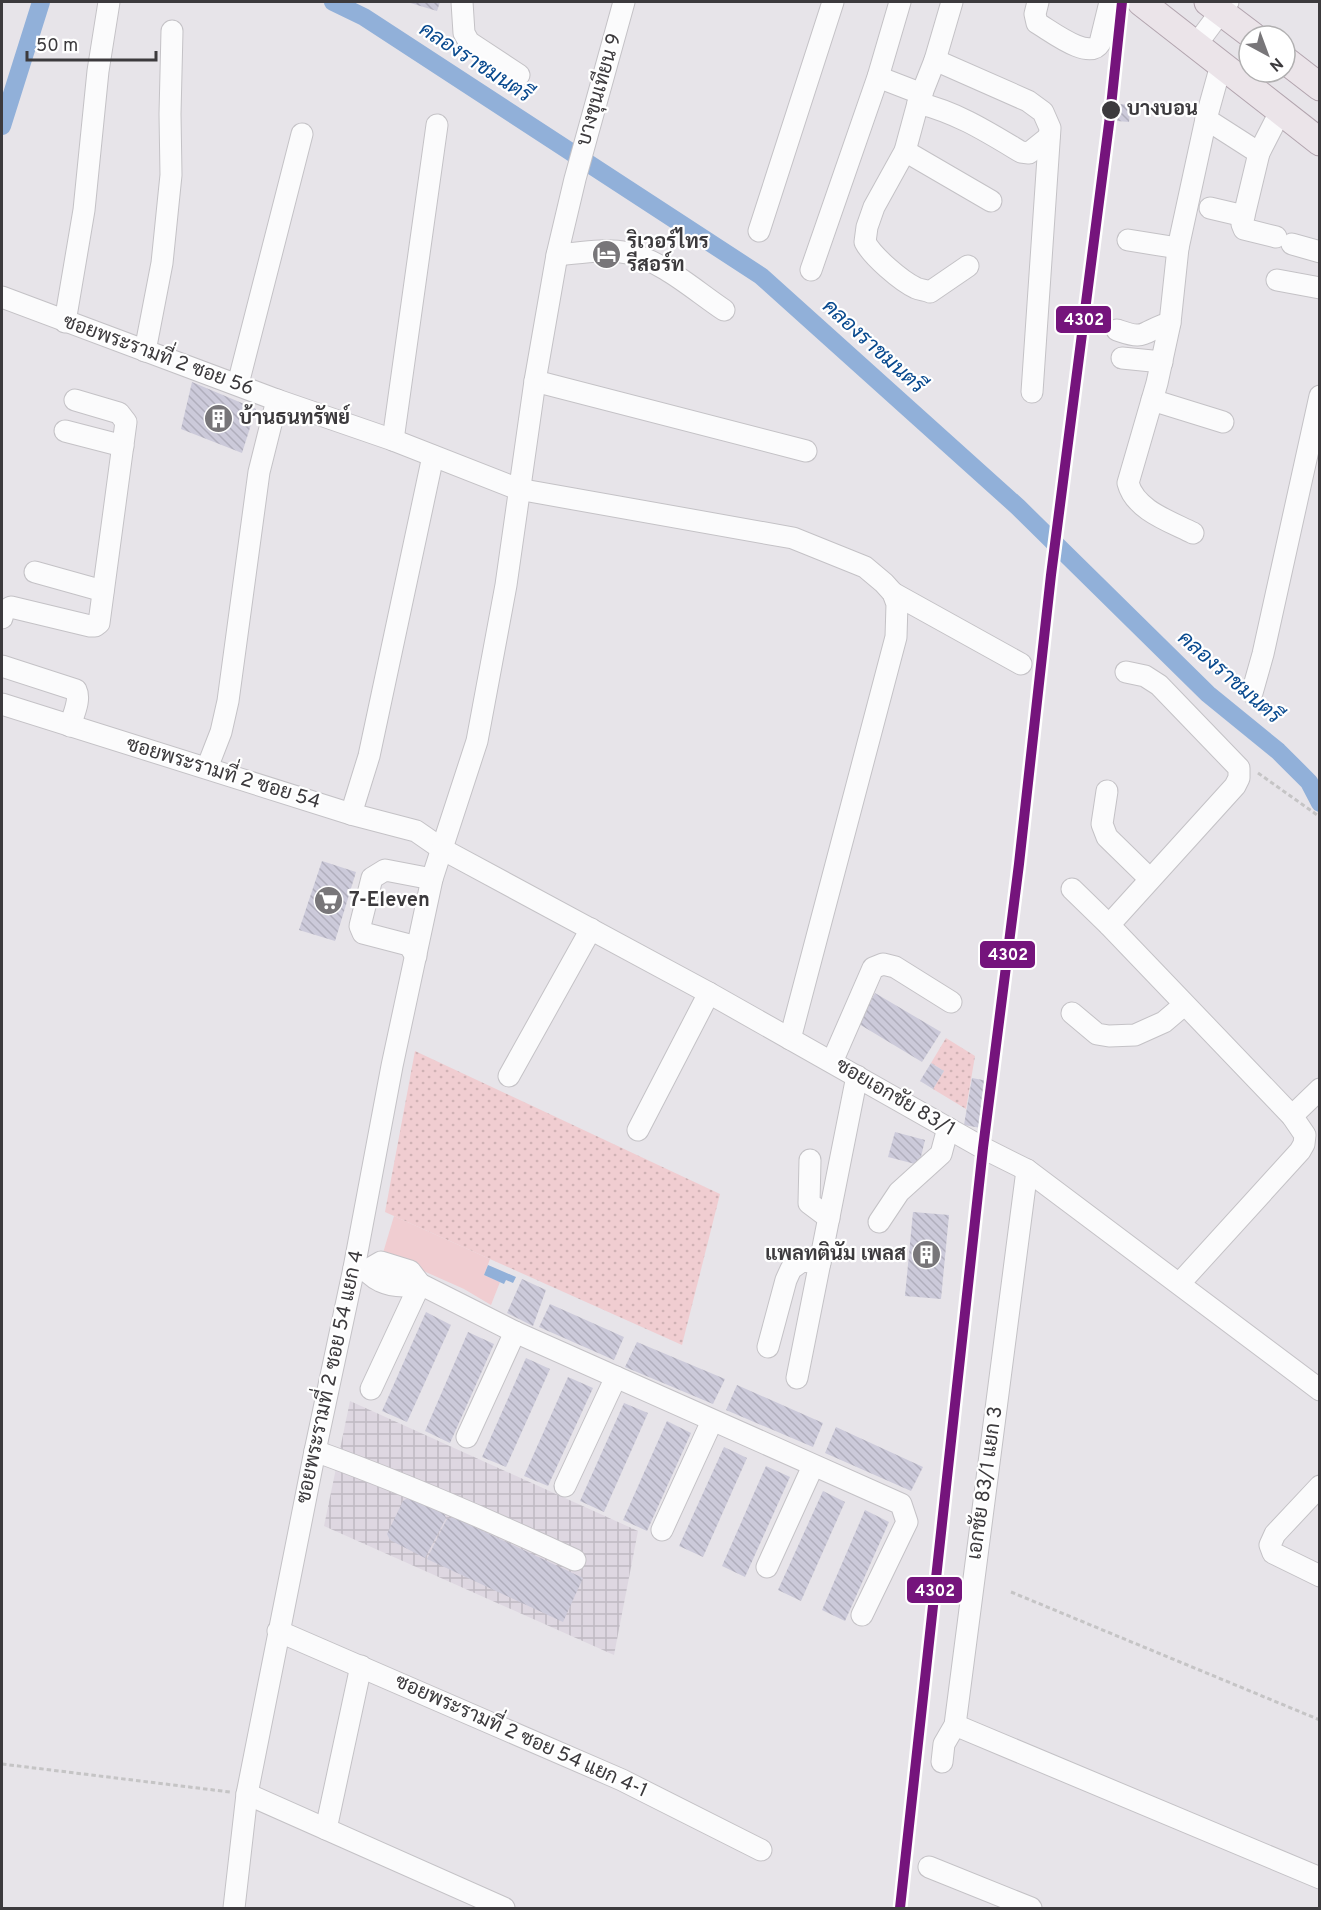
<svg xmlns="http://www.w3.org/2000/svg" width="1321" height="1910" viewBox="0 0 1321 1910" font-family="Overpass,Sarabun,sans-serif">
<defs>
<pattern id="industrial-grid" width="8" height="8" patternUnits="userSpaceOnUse" patternTransform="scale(1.5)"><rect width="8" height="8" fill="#ded7e1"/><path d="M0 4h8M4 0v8" fill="none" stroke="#bfb9c2"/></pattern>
<pattern id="grass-dots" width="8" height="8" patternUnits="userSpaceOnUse" patternTransform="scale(1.5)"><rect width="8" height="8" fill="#f0cdd1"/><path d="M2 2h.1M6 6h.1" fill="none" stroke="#cfb1b4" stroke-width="1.8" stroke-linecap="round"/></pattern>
<pattern id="building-back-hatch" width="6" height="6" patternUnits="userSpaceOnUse" patternTransform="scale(1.5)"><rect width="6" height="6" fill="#cccada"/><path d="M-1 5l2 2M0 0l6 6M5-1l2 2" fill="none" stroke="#b0aebc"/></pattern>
</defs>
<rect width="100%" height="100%" fill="#e7e4e9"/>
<!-- industrial -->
<polygon fill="url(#industrial-grid)" points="350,1401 638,1531 614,1655 324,1526"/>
<!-- grass -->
<g fill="url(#grass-dots)">
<polygon points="946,1038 975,1056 966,1109 933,1089 944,1071 931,1063"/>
<polygon points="415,1051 720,1194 682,1345 385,1212"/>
</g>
<!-- garden -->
<polygon fill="#f0cdd1" points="394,1216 490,1259 484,1275 500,1282 491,1305 464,1289 383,1253"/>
<!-- water -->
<polygon fill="#91b0d9" points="488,1265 516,1277 513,1283 506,1280 504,1284 484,1275"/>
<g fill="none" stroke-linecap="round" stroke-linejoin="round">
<!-- canal -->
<g stroke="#91b0d9" stroke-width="18">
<polyline points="333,2 364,17 761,276 1018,507 1208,694 1278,751 1309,782 1320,803"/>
<polyline points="2,126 41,2"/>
</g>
</g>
<!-- building -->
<g fill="url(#building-back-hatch)">
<polygon points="407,2 440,2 437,11"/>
<polygon points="1119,104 1131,105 1129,122 1117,121"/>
<polygon points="192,382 256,409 242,453 181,429"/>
<polygon points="322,861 356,872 335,941 299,930"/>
<polygon points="875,993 941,1032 922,1062 859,1024"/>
<polygon points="931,1063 944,1071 933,1089 920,1081"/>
<polygon points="972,1078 988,1081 981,1128 964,1125"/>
<polygon points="895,1132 925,1140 919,1165 888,1157"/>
<polygon points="913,1212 949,1215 941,1299 905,1296"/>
<polygon points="522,1279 546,1290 533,1326 507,1313"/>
<polygon points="550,1304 624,1337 614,1360 539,1327"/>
<polygon points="426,1312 451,1325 407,1422 382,1411"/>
<polygon points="468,1332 494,1344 450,1443 425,1431"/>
<polygon points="637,1342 725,1379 713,1404 625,1367"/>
<polygon points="526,1358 550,1369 506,1467 482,1457"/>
<polygon points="568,1377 593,1388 548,1486 524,1476"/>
<polygon points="737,1385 823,1423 813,1447 726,1410"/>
<polygon points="624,1403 648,1413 604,1512 580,1501"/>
<polygon points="667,1421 691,1433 647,1531 623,1520"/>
<polygon points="836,1427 923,1467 911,1491 825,1453"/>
<polygon points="724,1447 747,1458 703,1557 679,1546"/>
<polygon points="766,1466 790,1477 745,1577 722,1566"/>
<polygon points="823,1491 845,1502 801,1601 778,1590"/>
<polygon points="409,1497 444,1513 446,1518 425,1558 390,1540 387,1534 403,1501"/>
<polygon points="865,1510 889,1522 845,1621 822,1610"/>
<polygon points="453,1517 583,1578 563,1622 427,1559 447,1519"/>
</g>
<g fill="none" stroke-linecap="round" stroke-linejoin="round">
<defs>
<g id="minor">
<polyline points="462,2 464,33 469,42 519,75"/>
<path d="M952,2L935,60L918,103L905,151L874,207L867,227L865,242C872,256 901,281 916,288C920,290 926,290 930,292L968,266"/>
<path d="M1038,2L1035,14L1037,23C1051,31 1089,61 1100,43L1110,2"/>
<polyline points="1196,45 1228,2"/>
<polyline points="935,60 1028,101 1043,112 1050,128 1032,392"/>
<polyline points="878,77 922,94"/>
<path d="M918,103C958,113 986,131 1021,152L1029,153L1049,137"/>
<polyline points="1206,119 1259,153"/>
<polyline points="905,151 991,201"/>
<polyline points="1210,208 1244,216"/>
<polyline points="759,231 833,2"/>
<polyline points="1276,237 1244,229 1242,224 1259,153 1281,110"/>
<polyline points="1128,240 1178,248"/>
<polyline points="1292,244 1320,252"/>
<path d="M557,255C580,253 605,248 627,253C663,261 694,290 724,310"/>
<polyline points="811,270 878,77 900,2"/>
<polyline points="1277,280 1320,288"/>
<polyline points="2,297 277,400 393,440 518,489 793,538 865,567 884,583 893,593 897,604 896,637 790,1039"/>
<polyline points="65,322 84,210 98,71 109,2"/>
<path d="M1117,330C1123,332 1131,335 1137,335C1144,336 1158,325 1170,323"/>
<polyline points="145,351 162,263 171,175 170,114 172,31"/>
<polyline points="1122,358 1162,362"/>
<polyline points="535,381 806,451"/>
<polyline points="238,384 302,134"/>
<polyline points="1152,400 1223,422"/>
<polyline points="65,431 123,446"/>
<polyline points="393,440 437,125"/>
<path d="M1193,533C1169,521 1135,510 1128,483L1157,383L1170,323L1178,248L1206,119L1221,65"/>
<polyline points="35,572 103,591"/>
<polyline points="893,593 1021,664"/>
<polyline points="2,618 3,612 11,607 90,626 95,626 99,623 126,422 119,413 75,400"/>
<path d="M2,666L76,690C81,700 73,715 70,726"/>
<polyline points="1252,693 1263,654 1320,396"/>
<polyline points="2,704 351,814 416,831 442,849 709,993 983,1148 1027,1170 1320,1390"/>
<polyline points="207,768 221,732 228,701 259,472 277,400"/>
<polyline points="1107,791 1102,824 1107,837 1150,879"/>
<polyline points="351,814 369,756 433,456"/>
<polyline points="1072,889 1109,925 1292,1116 1305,1135 1304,1144 1300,1151 1180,1283"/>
<polyline points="1109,925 1235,786 1239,778 1239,768 1159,685 1145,676 1126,672"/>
<polyline points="416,956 409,945 363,933 360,926 372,878 385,870 432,879"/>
<polyline points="1072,1013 1097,1034 1109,1036 1135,1035 1164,1022 1184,1005"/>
<polyline points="832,1062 873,968 883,964 895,967 951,1002"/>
<polyline points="509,1076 591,929"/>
<polyline points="1292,1116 1320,1089"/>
<polyline points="638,1130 709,993"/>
<polyline points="810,1160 809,1203 829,1218"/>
<polyline points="879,1222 899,1192 941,1154 948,1128"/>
<path d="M354,1268C373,1271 368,1276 380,1281C393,1287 406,1287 420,1284"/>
<polyline points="367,1270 381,1262 410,1271 420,1284 515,1332 901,1504 907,1522 862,1615"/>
<polyline points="768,1347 786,1280 791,1269 802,1261 820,1263"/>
<polyline points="797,1378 857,1076"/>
<polyline points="371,1389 420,1284"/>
<polyline points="467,1437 515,1332"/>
<path d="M315,1451C404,1483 489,1520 575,1560"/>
<polyline points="565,1486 616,1377"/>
<polyline points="1320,1486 1275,1534 1270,1545 1273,1553 1320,1576"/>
<polyline points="662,1530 712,1421"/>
<polyline points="767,1567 813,1466"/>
<polyline points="278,1631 622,1780 761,1850"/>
<polyline points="955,1725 1320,1878"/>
<polyline points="942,1762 944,1744 955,1725 1027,1170"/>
<polyline points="247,1794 504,1908"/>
<polyline points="326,1829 361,1666"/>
<polyline points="929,1867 1031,1908"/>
<polyline points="234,1908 247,1794 315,1451 354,1268 392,1066 432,879 477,741 506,585 535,381 557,255 575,179 624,2"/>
</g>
<g id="major">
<polyline points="1141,2 1320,142"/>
<polyline points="1208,2 1253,36"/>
<polyline points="1285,60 1320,87"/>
</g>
</defs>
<!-- minor casing -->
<use href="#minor" stroke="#c4c2c6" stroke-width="23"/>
<!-- major casing -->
<use href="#major" stroke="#b2a4ae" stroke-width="29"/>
<!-- path -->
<g stroke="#c5c4c5" stroke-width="3" stroke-dasharray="4.5 3" stroke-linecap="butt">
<polyline points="1258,773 1320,817"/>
<polyline points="1011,1592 1320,1720"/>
<polyline points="2,1764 230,1792"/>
</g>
<!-- minor -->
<use href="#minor" stroke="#fbfbfc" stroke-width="21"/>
<!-- major -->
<use href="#major" stroke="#ebe4e9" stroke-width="27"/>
<defs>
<polyline id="rail-1" points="900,1908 983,1148 1019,864 1051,575 1110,116 1122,2"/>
</defs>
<!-- rail-1 casing -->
<use href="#rail-1" stroke="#fff" stroke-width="15"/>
<!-- rail-1 -->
<use href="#rail-1" stroke="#75147c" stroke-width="10"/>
</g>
<!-- icons -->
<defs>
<symbol id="hotel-disc" viewBox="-11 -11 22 22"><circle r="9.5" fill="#787679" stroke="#fff"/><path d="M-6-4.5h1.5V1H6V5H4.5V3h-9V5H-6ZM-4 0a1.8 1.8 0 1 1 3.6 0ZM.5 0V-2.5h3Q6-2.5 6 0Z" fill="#fff"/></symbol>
<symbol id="building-disc" viewBox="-11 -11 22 22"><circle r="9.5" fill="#787679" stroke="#fff"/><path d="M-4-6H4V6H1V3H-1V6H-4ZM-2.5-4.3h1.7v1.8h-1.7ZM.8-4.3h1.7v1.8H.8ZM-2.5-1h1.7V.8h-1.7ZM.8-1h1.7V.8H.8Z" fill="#fff"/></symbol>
<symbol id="supermarket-disc" viewBox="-11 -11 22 22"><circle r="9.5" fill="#787679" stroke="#fff"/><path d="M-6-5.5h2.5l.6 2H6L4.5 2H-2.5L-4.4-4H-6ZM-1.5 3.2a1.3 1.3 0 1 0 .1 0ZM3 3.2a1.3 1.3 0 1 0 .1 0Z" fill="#fff"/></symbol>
</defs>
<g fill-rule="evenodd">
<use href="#hotel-disc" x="590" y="238" width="33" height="33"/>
<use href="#building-disc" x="202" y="402" width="33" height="33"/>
<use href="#supermarket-disc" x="312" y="884" width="33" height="33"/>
<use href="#building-disc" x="910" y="1238" width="33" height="33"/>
</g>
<!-- markers -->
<circle fill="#3c3a3d" stroke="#fff" stroke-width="2" cx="1111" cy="110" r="10"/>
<g text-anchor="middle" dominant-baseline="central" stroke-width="4.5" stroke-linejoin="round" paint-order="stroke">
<!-- street labels -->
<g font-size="20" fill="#3c3a3d" stroke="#fff">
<text transform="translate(600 90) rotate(-74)">บางขุนเทียน 9</text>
<text transform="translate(158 356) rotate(20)">ซอยพระรามที่ 2 ซอย 56</text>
<text transform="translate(223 774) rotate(17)">ซอยพระรามที่ 2 ซอย 54</text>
<text transform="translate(895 1098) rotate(30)">ซอยเอกชัย 83/1</text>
<text transform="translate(331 1377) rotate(-78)">ซอยพระรามที่ 2 ซอย 54 แยก 4</text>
<text transform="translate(986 1483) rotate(-82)">เอกชัย 83/1 แยก 3</text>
<text transform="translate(521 1737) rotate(24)">ซอยพระรามที่ 2 ซอย 54 แยก 4-1</text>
</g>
<!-- stop labels -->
<g font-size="20" font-weight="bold" fill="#3c3a3d" stroke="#fff" text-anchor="start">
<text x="1127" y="110">บางบอน</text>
</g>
<!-- poi labels -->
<g font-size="20" font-weight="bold" fill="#3c3a3d" stroke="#fff" text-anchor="start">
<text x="627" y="243">ริเวอร์ไทร<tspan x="627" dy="23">รีสอร์ท</tspan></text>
<text x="239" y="419">บ้านธนทรัพย์</text>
<text x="349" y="901">7-Eleven</text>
<text x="906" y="1255" text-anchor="end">แพลทตินัม เพลส</text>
</g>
<!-- water labels -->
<g font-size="21" font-style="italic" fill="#08498e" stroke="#fff">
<text transform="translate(475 63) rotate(33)">คลองราชมนตรี</text>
<text transform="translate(873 347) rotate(42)">คลองราชมนตรี</text>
<text transform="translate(1229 678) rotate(41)">คลองราชมนตรี</text>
</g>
</g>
<g stroke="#fff" stroke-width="2">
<rect x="1055" y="305" width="57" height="29" rx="6" fill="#75147c"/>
<rect x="979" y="940" width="57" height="29" rx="6" fill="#75147c"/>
<rect x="906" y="1576" width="57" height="28" rx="6" fill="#75147c"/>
</g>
<g font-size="16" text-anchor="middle" font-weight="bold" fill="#fff">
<text x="1084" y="325">4302</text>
<text x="1008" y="960">4302</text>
<text x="935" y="1596">4302</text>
</g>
<!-- border -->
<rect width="1321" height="1910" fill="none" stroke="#3c3a3d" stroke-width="6"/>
<!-- north arrow -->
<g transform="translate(1267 54) rotate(139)"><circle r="28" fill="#ffffff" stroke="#b1b0b1" stroke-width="1.5"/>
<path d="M0-4.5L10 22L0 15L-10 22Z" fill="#787679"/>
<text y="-9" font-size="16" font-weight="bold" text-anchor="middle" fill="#3c3a3d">N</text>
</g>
<!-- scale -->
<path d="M27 51v9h129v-9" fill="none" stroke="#3c3a3d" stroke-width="3"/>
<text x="36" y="51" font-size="18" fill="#3c3a3d" stroke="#ffffff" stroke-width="4.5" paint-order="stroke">50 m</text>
</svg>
